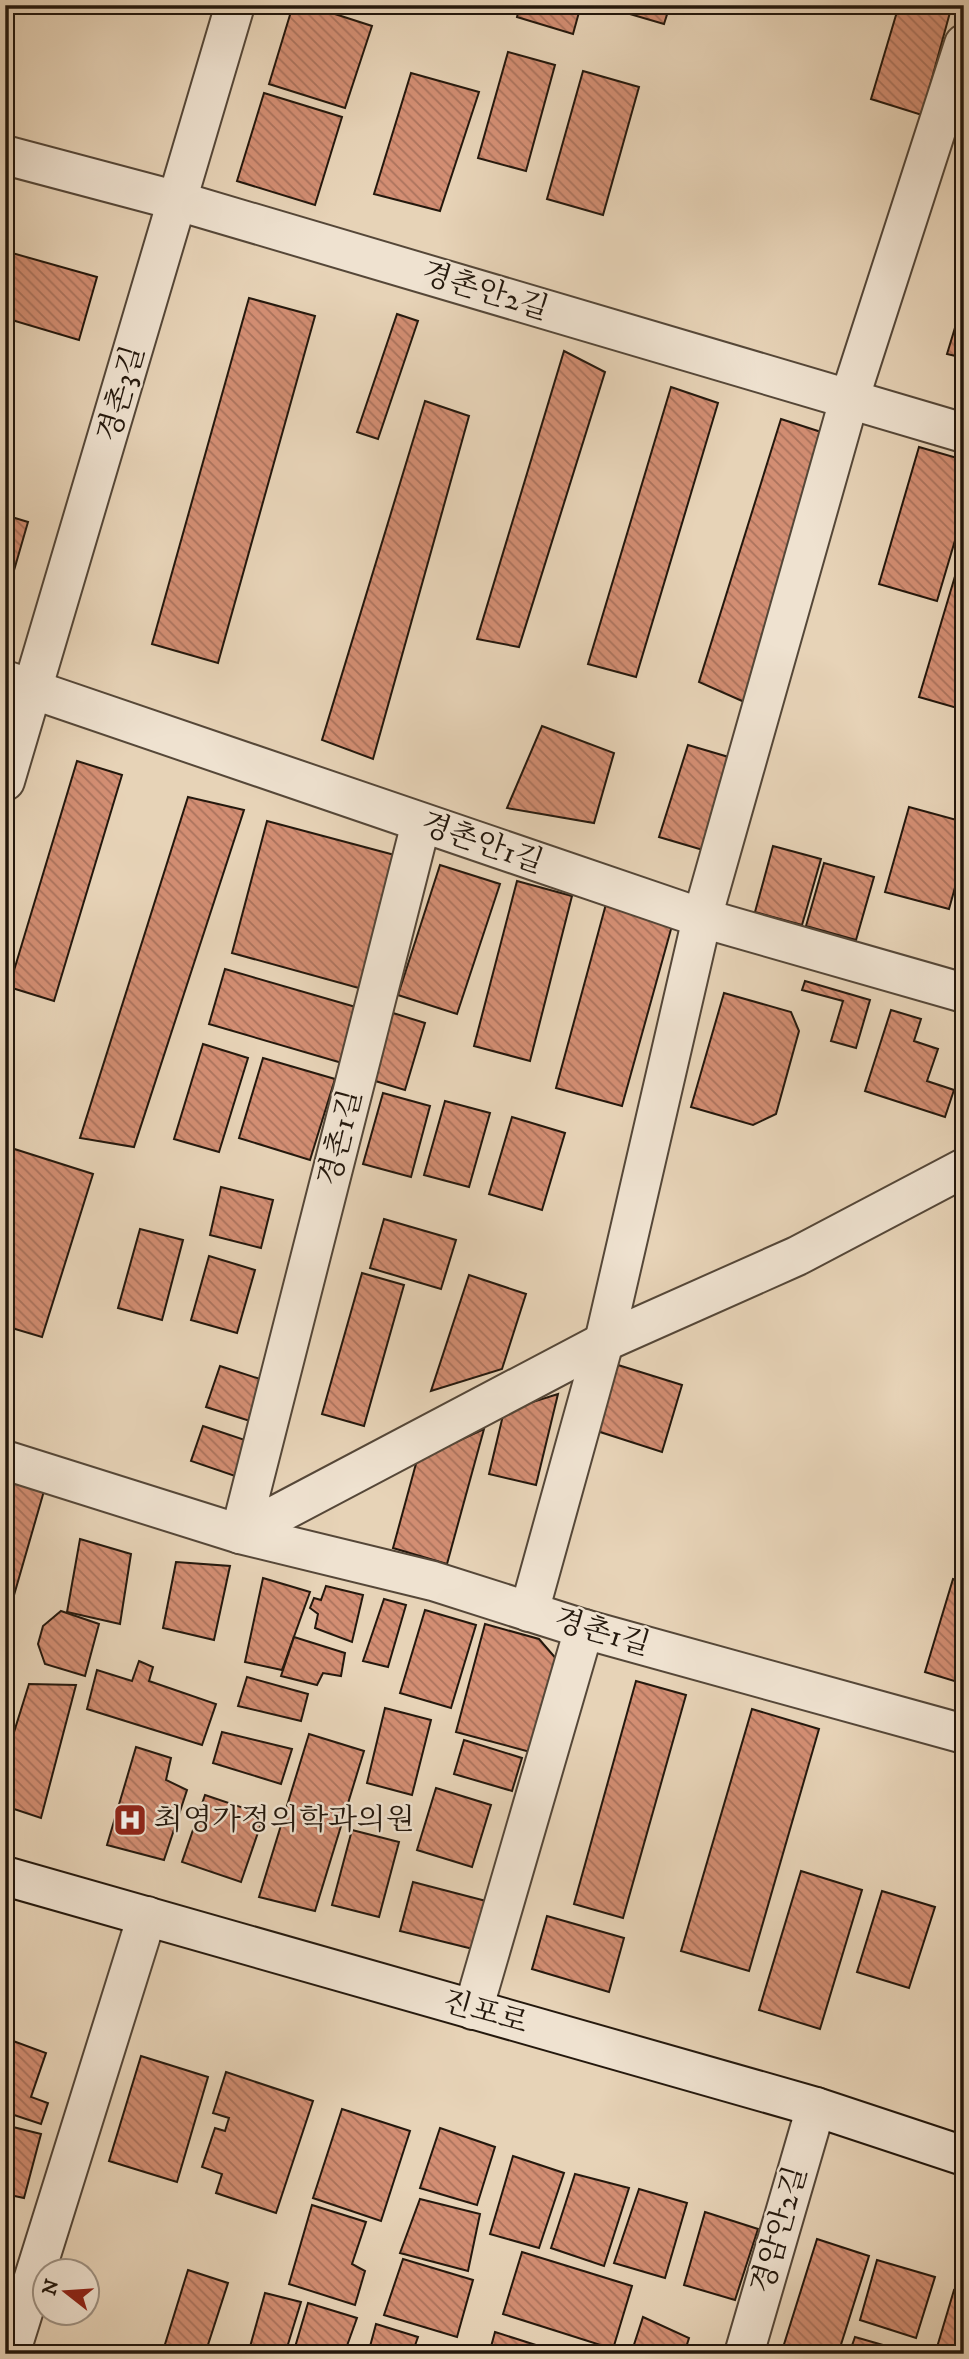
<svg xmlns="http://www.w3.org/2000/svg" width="969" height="2359" viewBox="0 0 969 2359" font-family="'IM FELL DW Pica','Noto Serif KR',serif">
<defs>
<pattern id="building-back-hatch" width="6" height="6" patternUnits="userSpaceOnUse" patternTransform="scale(1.75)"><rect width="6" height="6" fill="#d38e73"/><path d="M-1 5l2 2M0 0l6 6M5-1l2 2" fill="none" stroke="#ab735d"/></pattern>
</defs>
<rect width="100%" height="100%" fill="#e7d3b7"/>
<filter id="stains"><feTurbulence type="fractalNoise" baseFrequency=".00286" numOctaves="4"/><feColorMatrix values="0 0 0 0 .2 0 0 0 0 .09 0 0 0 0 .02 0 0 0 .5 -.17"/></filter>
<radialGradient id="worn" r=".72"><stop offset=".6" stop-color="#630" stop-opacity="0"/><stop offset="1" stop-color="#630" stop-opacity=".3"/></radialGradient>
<!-- building -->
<g fill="url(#building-back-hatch)" stroke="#24180d" stroke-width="2">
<polygon points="293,5 307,5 372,26 345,108 269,84"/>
<polygon points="520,5 581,5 573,34 517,17"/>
<polygon points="599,5 670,5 664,24"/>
<polygon points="899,5 952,5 922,115 871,99"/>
<polygon points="508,52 555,65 526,171 478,158"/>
<polygon points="583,71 639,87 603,215 547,199"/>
<polygon points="411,73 479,92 440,211 374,194"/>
<polygon points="264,93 342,117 315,205 237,181"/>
<polygon points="5,251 97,277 79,340 5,318"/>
<polygon points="249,298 315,316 218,663 152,644"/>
<polygon points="964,298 964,358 947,354"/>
<polygon points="397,314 418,321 378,439 357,432"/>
<polygon points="564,351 605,372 519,647 477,639"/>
<polygon points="671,387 718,403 636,677 588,664"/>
<polygon points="425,401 469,416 373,759 322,740"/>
<polygon points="781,419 821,432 749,704 699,682"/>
<polygon points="919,447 964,460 964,510 937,601 879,584"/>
<polygon points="5,515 28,522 6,598 5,598"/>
<polygon points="964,546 964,710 919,697"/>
<polygon points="542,726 614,753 594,823 507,808"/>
<polygon points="688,745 732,758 703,850 659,837"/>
<polygon points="77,761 122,775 54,1001 9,987"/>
<polygon points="188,797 244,810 134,1147 80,1138"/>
<polygon points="909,807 964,822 964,855 949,909 885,892"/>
<polygon points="267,821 402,857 366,990 232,953"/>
<polygon points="773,846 821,859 802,925 755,912"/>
<polygon points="824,863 874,877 856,940 806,926"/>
<polygon points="440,865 500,884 457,1014 398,995"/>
<polygon points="517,881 572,896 530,1061 474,1046"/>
<polygon points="606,904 673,922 622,1106 556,1088"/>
<polygon points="225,969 359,1008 342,1063 209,1024"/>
<polygon points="805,981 870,1000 856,1048 831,1041 843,1001 802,990"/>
<polygon points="724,993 791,1012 799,1031 776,1114 753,1125 691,1107"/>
<polygon points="891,1010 921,1019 914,1041 938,1049 927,1081 954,1090 945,1117 865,1091"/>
<polygon points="393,1013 425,1023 405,1090 372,1080"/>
<polygon points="203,1044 248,1058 219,1152 174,1139"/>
<polygon points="263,1058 335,1079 310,1160 239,1138"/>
<polygon points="383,1093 430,1106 411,1177 363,1164"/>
<polygon points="445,1101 490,1113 469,1187 424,1175"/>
<polygon points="512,1117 565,1133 542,1210 489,1194"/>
<polygon points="5,1146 93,1174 42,1337 5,1326"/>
<polygon points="221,1187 273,1200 261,1248 210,1235"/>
<polygon points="384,1219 456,1240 441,1289 370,1268"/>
<polygon points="140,1229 183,1240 162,1320 118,1308"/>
<polygon points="209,1256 255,1270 237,1333 191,1320"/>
<polygon points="362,1273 404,1285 364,1426 322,1414"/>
<polygon points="469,1275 526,1294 502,1369 431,1391"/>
<polygon points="618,1365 682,1385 662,1452 597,1431"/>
<polygon points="220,1366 263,1380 250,1421 206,1407"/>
<polygon points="558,1394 536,1485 489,1474 504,1411"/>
<polygon points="203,1426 251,1442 238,1477 191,1461"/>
<polygon points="484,1429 447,1564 393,1548 417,1460"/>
<polygon points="5,1480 44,1491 8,1616 5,1615"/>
<polygon points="80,1539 131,1554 120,1624 67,1612"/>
<polygon points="176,1562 230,1566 214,1640 163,1628"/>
<polygon points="263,1578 310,1592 282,1670 245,1662"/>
<polygon points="953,1579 964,1582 964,1684 925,1672"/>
<polygon points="326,1586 363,1595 352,1642 315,1628 318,1614 310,1608 314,1598 321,1600"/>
<polygon points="384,1599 406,1605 388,1667 363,1661"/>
<polygon points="425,1610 476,1625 451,1708 400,1693"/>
<polygon points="61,1611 99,1624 85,1676 45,1664 38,1644 43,1626"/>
<polygon points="485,1624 539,1639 559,1662 534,1753 456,1732"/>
<polygon points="294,1637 345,1653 341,1676 323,1673 317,1685 281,1676"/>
<polygon points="5,1656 12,1658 5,1679"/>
<polygon points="139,1661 153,1667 149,1681 216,1704 202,1745 87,1709 97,1670 132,1681"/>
<polygon points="247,1677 308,1694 301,1721 238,1706"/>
<polygon points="636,1681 686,1695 623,1918 574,1904"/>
<polygon points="29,1684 76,1685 41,1818 5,1806 5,1761"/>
<polygon points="385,1708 431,1720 412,1795 367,1783"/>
<polygon points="752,1709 819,1729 749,1971 681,1951"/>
<polygon points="222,1732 292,1749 281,1784 213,1763"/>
<polygon points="309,1734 364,1751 315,1911 259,1897"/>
<polygon points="464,1740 522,1758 512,1791 454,1774"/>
<polygon points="136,1747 171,1758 166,1780 187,1790 164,1860 107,1845"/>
<polygon points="436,1788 491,1805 472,1867 417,1850"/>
<polygon points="205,1795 264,1815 241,1882 182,1862"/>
<polygon points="352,1830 399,1842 379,1917 332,1905"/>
<polygon points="801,1871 862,1890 820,2029 759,2010"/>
<polygon points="413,1882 486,1901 473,1949 400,1931"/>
<polygon points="882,1891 935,1907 909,1988 857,1972"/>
<polygon points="547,1916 624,1938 609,1992 532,1969"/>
<polygon points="5,2038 46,2053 31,2097 48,2103 41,2124 5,2112"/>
<polygon points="141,2056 208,2077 177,2182 109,2161"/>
<polygon points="226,2072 313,2101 276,2213 216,2193 222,2174 202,2167 215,2128 225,2131 229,2118 213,2113"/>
<polygon points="342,2109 410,2131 381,2221 313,2198"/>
<polygon points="5,2125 41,2134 24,2198 5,2194"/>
<polygon points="440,2128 495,2147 477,2205 420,2188"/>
<polygon points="513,2156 564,2173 539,2248 490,2234"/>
<polygon points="575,2174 629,2188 604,2266 551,2248"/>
<polygon points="639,2189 687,2203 665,2278 614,2263"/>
<polygon points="420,2199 480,2214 468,2271 400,2253"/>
<polygon points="312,2205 366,2222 352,2264 365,2271 355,2305 289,2284"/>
<polygon points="705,2212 758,2229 735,2300 684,2285"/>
<polygon points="817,2239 869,2256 838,2354 781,2354"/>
<polygon points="522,2252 632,2286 613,2349 503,2314"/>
<polygon points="403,2259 473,2280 457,2337 384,2315"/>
<polygon points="877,2260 935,2277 916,2338 860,2320"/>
<polygon points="188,2270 228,2283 205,2354 162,2354"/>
<polygon points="954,2290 964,2294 964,2354 935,2354"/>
<polygon points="265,2293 301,2302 285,2354 248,2354"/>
<polygon points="308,2303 357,2318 344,2354 293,2354"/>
<polygon points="643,2317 689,2338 684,2354 631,2354"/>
<polygon points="376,2324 418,2337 412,2354 368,2354"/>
<polygon points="495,2332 564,2354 489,2354"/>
<polygon points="855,2337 911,2353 849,2354"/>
</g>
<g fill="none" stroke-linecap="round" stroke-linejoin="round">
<defs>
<g id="street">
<polyline points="5,155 178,201 964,433"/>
<polyline points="5,680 702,918 964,993"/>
<polyline points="5,781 235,5"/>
<polyline points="421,823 240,1534 604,1342 797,1256 964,1168"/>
<polyline points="5,1460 240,1534 433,1581 584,1629 964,1734"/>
<polyline points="529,1612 604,1342 702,918 849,400 964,44"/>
<polyline points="473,2010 584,1629"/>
<polyline points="10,2354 147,1916"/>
<polyline points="744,2354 816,2107"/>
</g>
<polyline id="secondary" points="5,1876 816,2107 964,2156"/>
</defs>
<!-- street casing -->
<use href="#street" stroke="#554738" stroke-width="42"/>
<!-- secondary casing -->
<use href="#secondary" stroke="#24180d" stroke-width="42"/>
<!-- street -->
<use href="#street" stroke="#efe2d0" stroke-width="38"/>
<!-- secondary -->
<use href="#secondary" stroke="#efe2d0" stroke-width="38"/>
</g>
<!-- icons -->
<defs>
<symbol id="hospital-square" viewBox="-11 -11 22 22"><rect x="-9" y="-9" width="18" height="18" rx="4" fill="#8f2418" stroke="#efe2d0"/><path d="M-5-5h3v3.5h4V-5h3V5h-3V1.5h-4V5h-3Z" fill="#fff"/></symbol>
</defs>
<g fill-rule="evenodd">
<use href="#hospital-square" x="111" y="1801" width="38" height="38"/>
</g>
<g text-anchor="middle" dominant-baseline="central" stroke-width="5" stroke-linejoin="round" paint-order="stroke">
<!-- street labels -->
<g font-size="30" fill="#24180d" stroke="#efe2d0">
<text transform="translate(485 292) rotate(17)">경촌안2길</text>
<text transform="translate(122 394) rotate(-74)">경촌3길</text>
<text transform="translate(482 844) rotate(19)">경촌안1길</text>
<text transform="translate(341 1138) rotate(-76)">경촌1길</text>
<text transform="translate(602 1633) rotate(16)">경촌1길</text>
<text transform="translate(485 2013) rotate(16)">진포로</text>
<text transform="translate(780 2230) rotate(-74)">경암안2길</text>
</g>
<!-- poi labels -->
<g font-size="30" fill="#24180d" stroke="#efe2d0" text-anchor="start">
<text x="154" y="1820">최영가정의학과의원</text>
</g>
</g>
<!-- margin -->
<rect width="969" height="2359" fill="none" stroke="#e7d3b7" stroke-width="28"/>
<rect x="7" y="7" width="955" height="2345" fill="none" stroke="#24180d" stroke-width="3.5"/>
<rect x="14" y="14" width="941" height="2331" fill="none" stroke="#24180d" stroke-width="2"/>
<!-- north arrow -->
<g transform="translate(66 2292) rotate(287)"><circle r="33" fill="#efe2d0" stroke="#9e9182" stroke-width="2"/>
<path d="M0-5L12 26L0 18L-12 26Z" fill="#8f2418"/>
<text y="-10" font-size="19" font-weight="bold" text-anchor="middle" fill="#24180d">N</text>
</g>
<rect width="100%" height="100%" filter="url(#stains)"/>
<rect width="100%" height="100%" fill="url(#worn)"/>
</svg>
